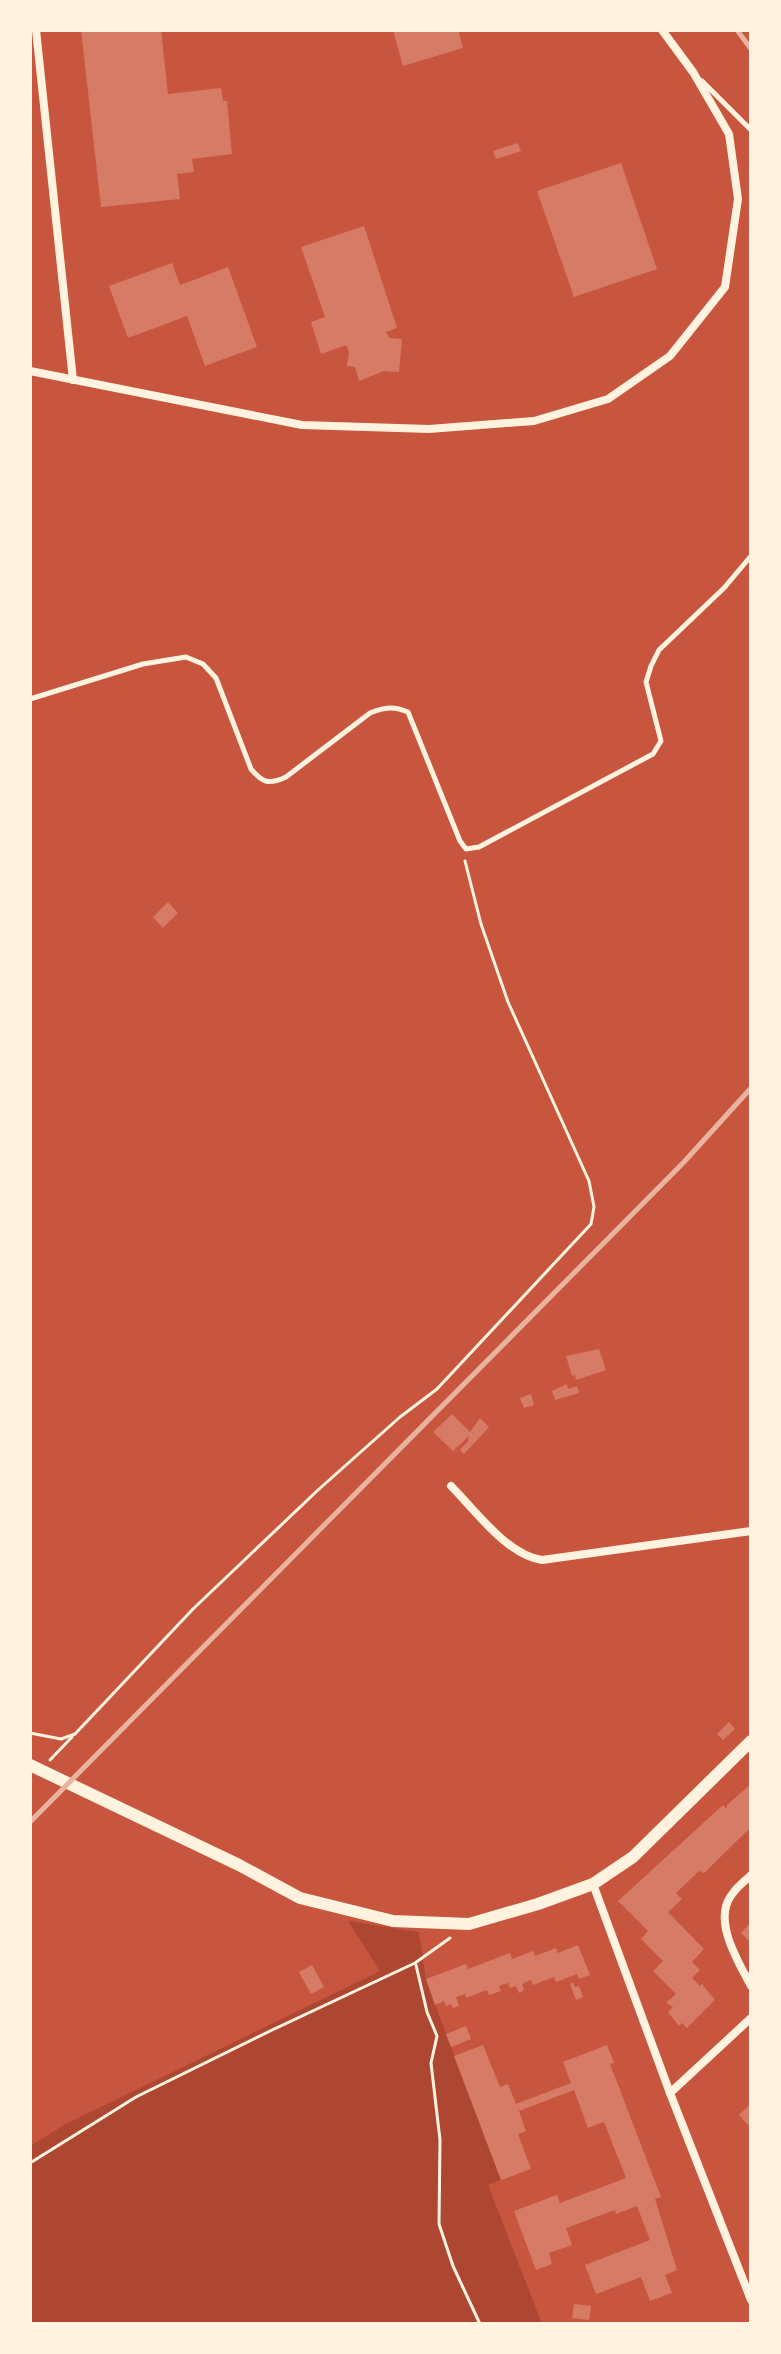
<svg xmlns="http://www.w3.org/2000/svg" width="781" height="2354" viewBox="0 0 781 2354" font-family="'Noto Sans',sans-serif">
<rect width="100%" height="100%" fill="#c8553d"/>
<!-- green -->
<polygon fill="#ae4732" points="348,1921 419,1932 426,1980 501,2180 488,2185 542,2324 30,2324 30,2146 66,2124 380,1971"/>
<!-- building -->
<g fill="#d67c66">
<polygon points="81,30 161,30 168,94 221,88 223,101 227,101 232,154 192,159 194,172 177,174 180,199 101,207"/>
<polygon points="393,30 458,30 463,48 403,66"/>
<polygon points="518,143 521,151 496,159 493,151"/>
<polygon points="621,163 657,269 574,297 537,191"/>
<polygon points="364,226 397,328 386,332 389,338 402,339 399,372 384,371 359,381 355,367 347,366 349,352 346,345 321,354 311,322 325,317 301,247"/>
<polygon points="172,263 180,285 228,267 257,347 205,366 187,316 128,338 109,286"/>
<polygon points="168,902 178,913 163,928 153,917"/>
<polygon points="599,1349 606,1370 576,1380 575,1375 572,1376 566,1356"/>
<polygon points="567,1384 568,1389 577,1386 579,1393 555,1400 552,1391"/>
<polygon points="531,1394 534,1405 524,1408 520,1398"/>
<polygon points="452,1414 470,1432 480,1418 489,1427 464,1454 460,1450 468,1441 469,1436 453,1451 433,1432"/>
<polygon points="729,1722 735,1729 723,1740 717,1734"/>
<polygon points="751,1784 751,1827 704,1873 699,1871 676,1893 682,1899 668,1912 704,1949 692,1962 700,1970 692,1978 700,1986 702,1984 715,2000 687,2028 682,2023 679,2026 668,2012 673,2007 666,2003 676,1994 653,1971 663,1961 641,1939 648,1931 618,1901 723,1805 727,1809 727,1805"/>
<polygon points="751,1922 751,1943 741,1933"/>
<polygon points="578,1945 590,1975 579,1979 577,1974 556,1982 554,1977 533,1985 531,1980 522,1984 524,1990 519,1993 516,1986 510,1988 508,1983 499,1986 501,1991 489,1995 487,1990 466,1998 465,1994 456,1997 459,2006 453,2008 451,2004 446,2006 444,2001 435,2005 426,1979 466,1964 468,1969 510,1953 512,1959 533,1951 535,1956 556,1948 558,1953"/>
<polygon points="312,1965 324,1987 311,1994 299,1972"/>
<polygon points="573,1982 575,1987 579,1986 583,1997 576,2000 570,1984"/>
<polygon points="466,2026 471,2039 451,2047 446,2034"/>
<polygon points="483,2045 500,2087 508,2084 516,2104 571,2083 563,2062 607,2045 614,2063 610,2064 661,2197 655,2199 677,2270 665,2275 672,2293 650,2301 641,2277 596,2294 585,2265 650,2240 637,2206 616,2214 615,2210 566,2228 572,2245 549,2253 552,2264 536,2270 514,2211 557,2195 560,2203 626,2178 604,2122 588,2128 574,2090 519,2111 526,2131 518,2134 531,2169 501,2180 454,2056"/>
<polygon points="751,2103 751,2128 739,2115"/>
<polygon points="574,2304 591,2306 589,2320 572,2318"/>
</g>
<g fill="none" stroke-linecap="round" stroke-linejoin="round">
<!-- path -->
<g stroke="#fff3e0" stroke-width="3">
<polyline points="30,1733 61,1739 75,1734 193,1609 318,1490 400,1417 437,1389 591,1224 594,1207 589,1181 508,1002 481,924 465,861"/>
<polyline points="50,1760 72,1737"/>
<polyline points="416,1965 427,2012 437,2036 431,2063 440,2140 439,2224 453,2266 480,2324"/>
<polyline points="30,2163 136,2097 270,2031 415,1963 450,1938"/>
</g>
<!-- service -->
<g stroke="#fff3e0" stroke-width="5">
<polyline points="702,81 751,130"/>
<path d="M30,699L143,664L186,657L203,664L216,678L251,769C263,783 269,785 286,777L370,713C385,707 394,706 408,712L460,841L466,849L479,847L653,754L661,741L646,682L651,666L659,650L724,588L751,556"/>
</g>
<!-- minor -->
<g stroke="#fff3e0" stroke-width="8">
<polyline points="36,30 73,380"/>
<polyline points="30,371 302,425 429,429 534,421 608,399 670,356 725,287 738,199 729,134 693,72 662,30"/>
<path d="M451,1486C475,1510 507,1555 542,1560L751,1531"/>
<path d="M751,1875C745,1881 738,1886 733,1893C711,1919 738,1961 751,1986"/>
<polyline points="593,1884 670,2093 751,2300"/>
<polyline points="670,2093 751,2018"/>
</g>
<!-- tertiary -->
<polyline stroke="#fff3e0" stroke-width="12" points="30,1765 239,1865 300,1898 393,1921 469,1924 538,1904 593,1884 633,1857 751,1741"/>
<!-- rail -->
<g stroke="#e9b49f" stroke-width="5">
<polyline points="737,30 751,49"/>
<polyline points="30,1822 684,1162 751,1088"/>
</g>
</g>
<!-- border -->
<rect width="781" height="2354" fill="none" stroke="#fff3e0" stroke-width="64"/>
</svg>
